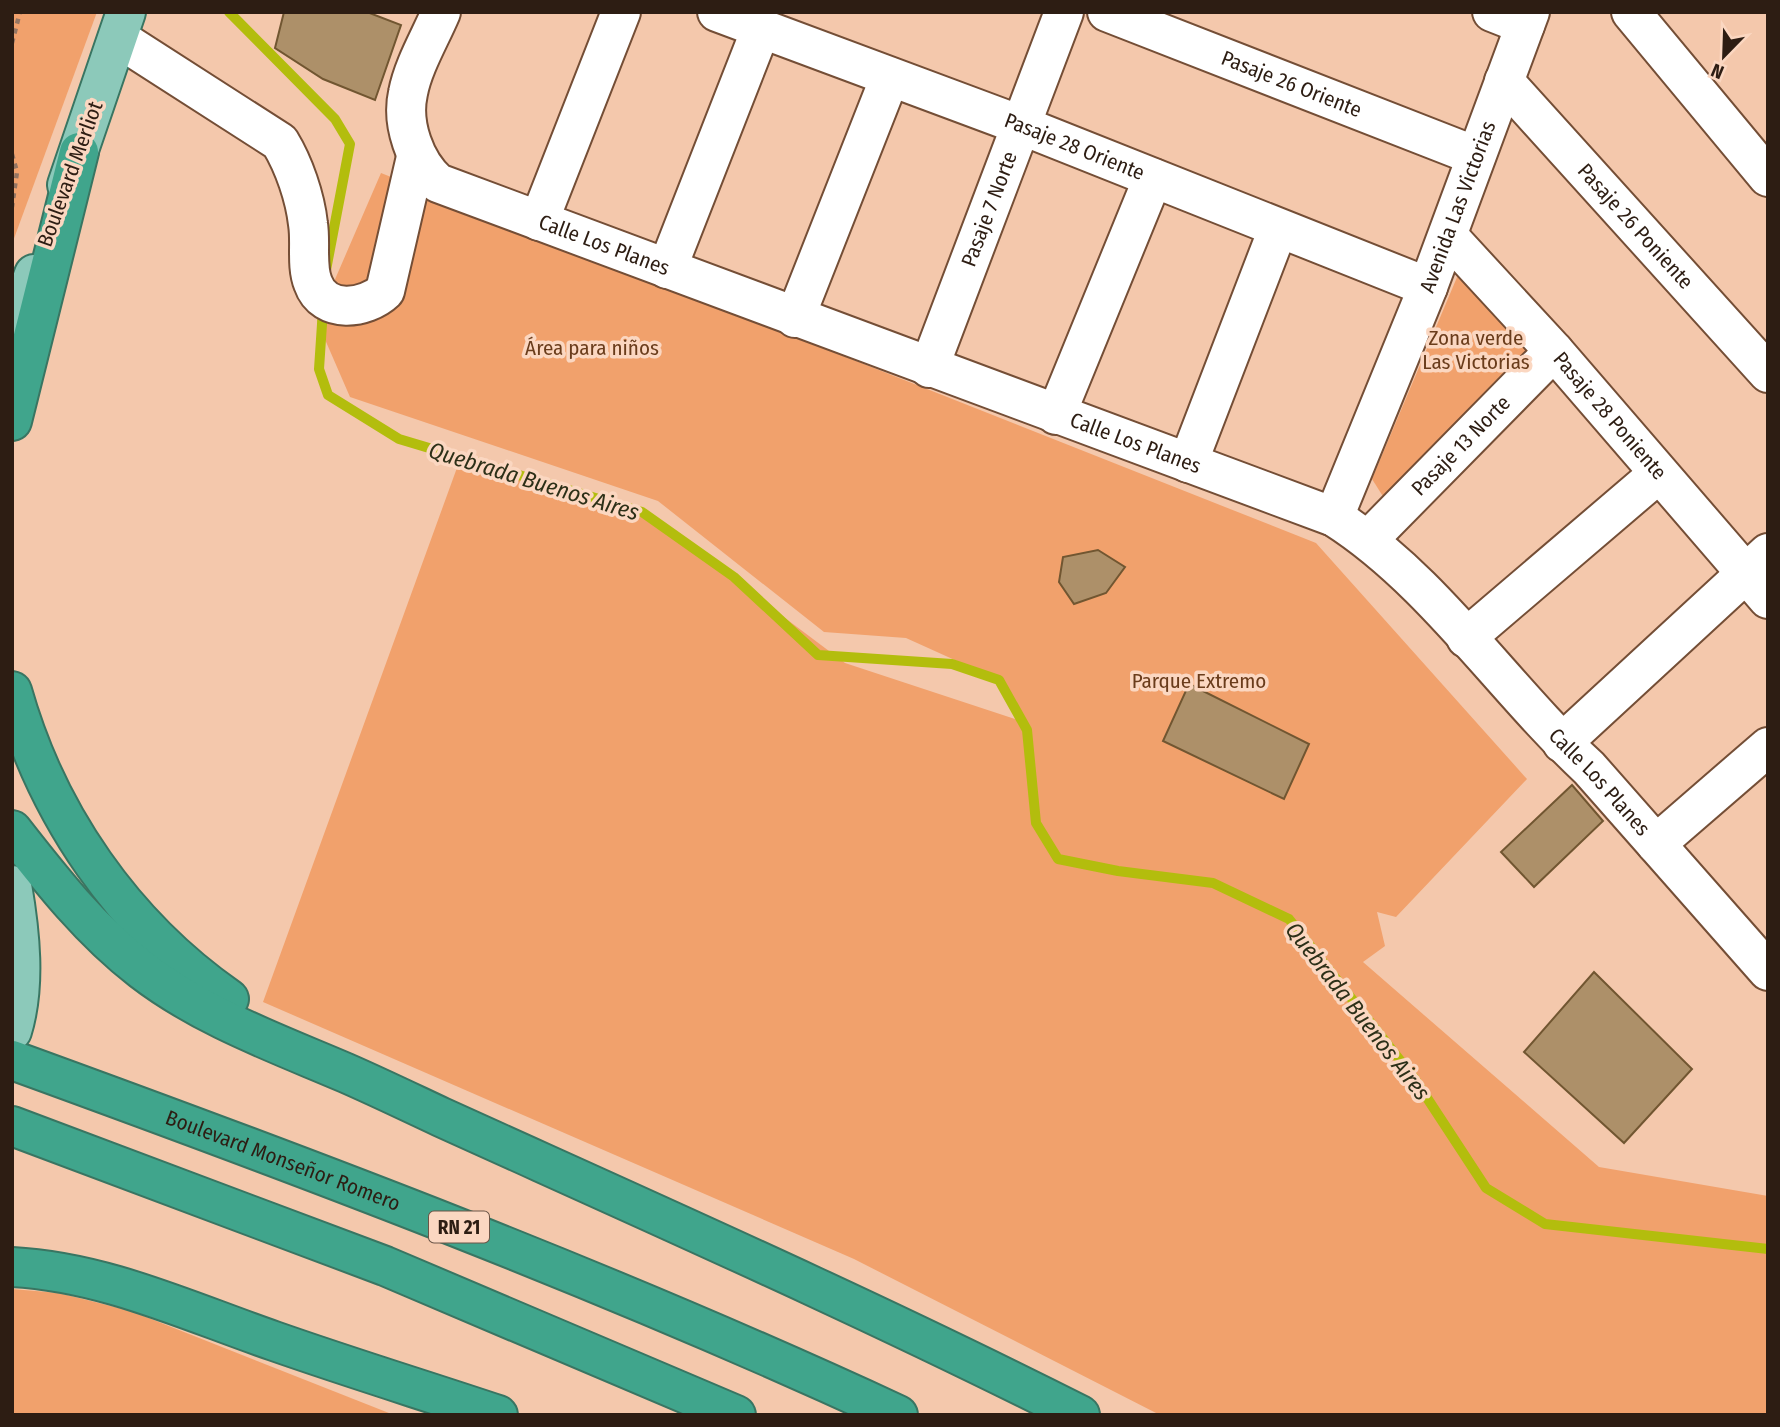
<svg xmlns="http://www.w3.org/2000/svg" width="1780" height="1427" viewBox="0 0 1780 1427" font-family="'Fira Sans Condensed',sans-serif">
<rect width="100%" height="100%" fill="#f4c8ac"/>
<!-- green -->
<g fill="#f1a16c">
<polygon points="12,12 97,12 12,244"/>
<polygon points="381,173 1316,543 1527,779 1396,917 1377,912 1385,946 1363,962 1599,1167 1768,1196 1768,1415 1160,1415 854,1259 263,1002 462,454 648,515 845,663 1021,721 999,680 906,638 824,632 658,501 350,397 317,321"/>
<polygon points="1463,263 1542,353 1384,498 1372,479"/>
<polygon points="12,1289 59,1293 131,1311 394,1415 12,1415"/>
</g>
<g fill="none" stroke-linecap="round" stroke-linejoin="round">
<!-- stream -->
<g stroke="#b3bd0d" stroke-width="10">
<polyline points="229,12 335,119 350,144 326,270"/>
<polyline points="323,309 319,369 328,395 399,439 642,512 734,577 818,655 952,664 999,680 1027,730 1036,823 1058,859 1118,871 1213,883 1289,919 1414,1078 1486,1188 1545,1224 1768,1249"/>
</g>
</g>
<!-- building -->
<g fill="#ad9069" stroke="#715631" stroke-width="2">
<polygon points="284,12 367,12 401,25 375,100 323,79 275,48"/>
<polygon points="1098,550 1125,567 1106,593 1074,604 1059,582 1063,557"/>
<polygon points="1189,684 1309,744 1284,799 1163,741"/>
<polygon points="1572,785 1603,821 1534,887 1501,852"/>
<polygon points="1594,972 1692,1069 1624,1143 1524,1052"/>
</g>
<g fill="none" stroke-linecap="round" stroke-linejoin="round">
<defs>
<g id="minor">
<path id="s1" d="M441,12C430,38 413,66 408,93C401,124 415,163 438,183L1334,517C1432,579 1504,689 1589,768L1768,971"/>
<path id="s2" d="M717,12L1023,126L1428,287"/>
<path id="s3" d="M1107,12L1476,156"/>
<polyline points="1492,12 1525,25"/>
<polyline points="1631,12 1768,177"/>
<path d="M118,38L280,142C294,165 305,197 308,224C311,242 306,266 313,283C324,315 366,309 385,291L416,157"/>
<path id="s4" d="M1504,81L1768,373"/>
<polyline points="539,221 621,12"/>
<path id="s5" d="M1448,236L1554,351L1768,599"/>
<polyline points="667,269 761,29"/>
<polyline points="795,318 890,77"/>
<path id="s6" d="M929,368L1064,12"/>
<polyline points="1056,415 1153,178"/>
<polyline points="1188,463 1278,229"/>
<path id="s7" d="M1334,517L1428,287L1530,12"/>
<path id="s8" d="M1369,539L1554,351"/>
<polyline points="1466,638 1658,474"/>
<polyline points="1562,743 1768,553"/>
<polyline points="1656,844 1768,747"/>
</g>
<g id="major">
<polyline points="67,185 126,12"/>
<polyline points="12,334 34,274"/>
<path d="M12,885C20,932 26,986 12,1031"/>
</g>
<g id="highway">
<polyline points="12,421 79,152"/>
<path d="M12,691C47,815 123,925 229,999"/>
<path d="M12,830C51,880 91,931 142,970C203,1017 276,1043 346,1073C378,1087 409,1102 441,1117C655,1214 870,1309 1080,1415"/>
<path id="s9" d="M12,1060C312,1169 609,1281 898,1415"/>
<polyline points="12,1126 385,1266 736,1415"/>
<path d="M12,1267C105,1272 187,1311 274,1341C348,1367 423,1390 498,1415"/>
</g>
</defs>
<!-- minor casing -->
<use href="#minor" stroke="#744e36" stroke-width="42"/>
<!-- major casing -->
<use href="#major" stroke="#397562" stroke-width="42"/>
<!-- highway casing -->
<use href="#highway" stroke="#397562" stroke-width="42"/>
<!-- path -->
<g stroke="#957663" stroke-width="4.5" stroke-dasharray="5 5" stroke-linecap="butt">
<polyline points="12,43 20,12"/>
<polyline points="12,154 17,172 12,207"/>
</g>
<!-- minor -->
<use href="#minor" stroke="#fff" stroke-width="38"/>
<!-- major -->
<use href="#major" stroke="#8cc9ba" stroke-width="38"/>
<!-- highway -->
<use href="#highway" stroke="#40a58c" stroke-width="38"/>
</g>
<g text-anchor="middle" dominant-baseline="central" stroke-width="7" stroke-linejoin="round" paint-order="stroke">
<!-- shield labels -->
<rect fill="#fbd7c1" stroke="#6b5547" stroke-width="2" x="429" y="1211.5" width="60" height="31" rx="5"/>
<g font-size="19" font-weight="bold" fill="#2d1d13">
<text x="459" y="1227">RN 21</text>
</g>
<!-- street labels -->
<g font-size="21" fill="#2d1d13" stroke="#fbd7c1">
<text stroke="none"><textPath href="#s3" startOffset="198">Pasaje 26 Oriente</textPath></text>
<text stroke="none"><textPath href="#s2" startOffset="382">Pasaje 28 Oriente</textPath></text>
<text transform="translate(70 174) rotate(-70)">Boulevard Merliot</text>
<text stroke="none"><textPath href="#s7" startOffset="334">Avenida Las Victorias</textPath></text>
<text stroke="none"><textPath href="#s6" startOffset="170">Pasaje 7 Norte</textPath></text>
<text stroke="none"><textPath href="#s4" startOffset="196">Pasaje 26 Poniente</textPath></text>
<text stroke="none"><textPath href="#s1" startOffset="364">Calle Los Planes</textPath></text>
<text stroke="none"><textPath href="#s5" startOffset="242">Pasaje 28 Poniente</textPath></text>
<text stroke="none"><textPath href="#s1" startOffset="931">Calle Los Planes</textPath></text>
<text stroke="none"><textPath href="#s8" startOffset="131">Pasaje 13 Norte</textPath></text>
<text stroke="none"><textPath href="#s1" startOffset="1519">Calle Los Planes</textPath></text>
<text stroke="none"><textPath href="#s9" startOffset="289">Boulevard Monseñor Romero</textPath></text>
</g>
<!-- park labels -->
<g font-size="21" fill="#6a3c1b" stroke="#fbd7c1">
<text x="1476" y="338">Zona verde<tspan x="1476" dy="24">Las Victorias</tspan></text>
<text x="592" y="348">Área para niños</text>
<text x="1199" y="681">Parque Extremo</text>
</g>
<!-- water labels -->
<g font-size="23" font-style="italic" fill="#2d3018" stroke="#fbd7c1">
<text transform="translate(534 481) rotate(17)">Quebrada Buenos Aires</text>
<text transform="translate(1358 1011) rotate(52)">Quebrada Buenos Aires</text>
</g>
</g>
<!-- border -->
<rect width="1780" height="1427" fill="none" stroke="#2d1d13" stroke-width="28"/>
<!-- north arrow -->
<g transform="translate(1724 56) rotate(203)" stroke="#fbd7c1" stroke-width="5" paint-order="stroke">
<path d="M0-5L12 26L0 18L-12 26Z" fill="#2d1d13"/>
<text y="-10" font-size="19" font-weight="bold" text-anchor="middle" fill="#2d1d13">N</text>
</g>
</svg>
